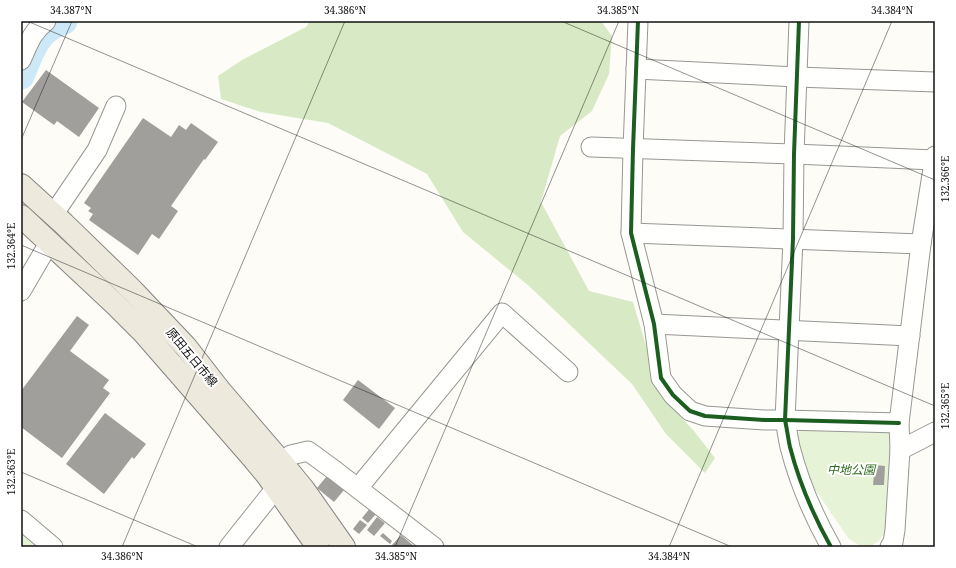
<svg xmlns="http://www.w3.org/2000/svg" width="956" height="568" viewBox="0 0 956 568" font-family="'Noto Serif','Noto Sans JP',serif">
<rect width="100%" height="100%" fill="#fdfcf7"/>
<!-- green -->
<g fill="#e7f3d7">
<polygon points="801,429 890,432 891,438 887,529 879,541 869,547 859,545 849,539 812,485 797,438 798,434"/>
<polygon points="21,527 41,547 21,547"/>
</g>
<!-- forest -->
<polygon fill="#d8eac5" points="310,21 601,21 612,36 609,74 592,111 560,136 541,202 589,291 633,302 661,396 694,431 715,458 705,473 666,434 632,384 529,286 463,232 427,174 328,123 261,112 221,99 218,76 242,60 306,27"/>
<g fill="none" stroke-linecap="round" stroke-linejoin="round">
<!-- river -->
<path stroke="#cde8f7" stroke-width="27" d="M21,76C31,52 37,29 64,21"/>
</g>
<!-- building -->
<g fill="#a19f9c">
<polygon points="46,70 99,108 79,137 57,121 54,125 22,102"/>
<polygon points="143,118 171,137 179,125 186,130 191,123 218,142 205,160 204,159 171,206 178,211 159,239 152,234 138,255 89,220 93,214 88,211 91,208 84,203"/>
<polygon points="77,316 89,325 70,351 109,380 103,388 110,393 62,458 21,427 21,391"/>
<polygon points="358,380 395,408 379,429 343,400"/>
<polygon points="105,413 146,444 134,459 132,457 104,494 66,464"/>
<polygon points="875,465 885,466 884,485 873,485"/>
<polygon points="327,476 344,490 334,502 317,488"/>
<polygon points="371,507 377,513 368,523 362,518"/>
<polygon points="377,517 385,523 374,536 367,530"/>
<polygon points="360,520 367,525 359,534 353,529"/>
<polygon points="383,533 392,541 390,544 380,536"/>
<polygon points="401,535 415,547 395,547 392,545"/>
</g>
<g fill="none" stroke-linecap="round" stroke-linejoin="round">
<defs>
<g id="minor">
<polyline points="638,21 633,149 631,233 654,324 661,378 673,395 690,411 705,416 765,420 785,420 899,423"/>
<path d="M799,21L794,154L793,239L785,420C787,429 788,438 790,447C799,482 813,515 831,547"/>
<path d="M21,60C29,43 31,33 46,21"/>
<polyline points="636,69 797,77 935,82"/>
<polyline points="591,147 794,154 934,160"/>
<polyline points="53,215 97,150 116,106"/>
<polyline points="631,233 921,244"/>
<polyline points="21,291 49,243"/>
<polyline points="654,324 910,336"/>
<polyline points="900,450 935,432"/>
<polyline points="271,472 291,455 308,451 334,470 434,547"/>
<polyline points="358,488 502,313 568,372"/>
<polyline points="21,520 53,547"/>
<polyline points="229,547 276,488"/>
<polyline points="890,547 893,542 895,530 900,450 899,423 921,244 935,156"/>
</g>
<g id="major">
<polyline points="21,185 64,224 132,290 186,347 221,392 282,463 304,490 344,547"/>
<polyline points="21,216 116,305 144,333 253,458 267,475 318,547"/>
</g>
</defs>
<!-- minor casing -->
<use href="#minor" stroke="#979795" stroke-width="21"/>
<!-- major casing -->
<use href="#major" stroke="#858482" stroke-width="24"/>
<!-- minor -->
<use href="#minor" stroke="#fffffe" stroke-width="19"/>
<!-- major -->
<use href="#major" stroke="#ede9dc" stroke-width="22"/>
<defs>
<g id="cycleway">
<polyline points="638,21 633,149 631,233 654,324 661,378 673,395 690,411 705,416 765,420 785,420 899,423"/>
<path d="M799,21L794,154L793,239L785,420C787,429 788,438 790,447C799,482 813,515 831,547"/>
</g>
</defs>
<!-- cycleway casing -->
<use href="#cycleway" stroke="#fff" stroke-width="6"/>
<!-- cycleway -->
<use href="#cycleway" stroke="#1b5e20" stroke-width="4"/>
</g>
<!-- ticks -->
<path fill="none" stroke="#111" stroke-width="1" stroke-opacity="0.45" d="M27,21L935,406M561,21L935,180M21,140L72,21M21,245L732,547M21,472L198,547M122,547L345,21M395,547L619,21M669,547L892,21"/>
<g text-anchor="middle" dominant-baseline="central" stroke-width="4" stroke-linejoin="round" paint-order="stroke">
<!-- street labels -->
<g font-size="12" fill="#111" stroke="#fff">
<text transform="translate(192 357) rotate(50)">原田五日市線</text>
</g>
<!-- park labels -->
<g font-size="12" font-style="italic" fill="#2f6b1f" stroke="#fff">
<text x="851" y="469">中地公園</text>
</g>
</g>
<!-- border -->
<rect width="956" height="568" fill="none" stroke="#ffffff" stroke-width="44"/>
<rect x="22" y="22" width="912" height="524" fill="none" stroke="#111" stroke-width="1.5"/>
<g font-size="10" text-anchor="middle" fill="#111">
<text x="71" y="14">34.387°N</text>
<text x="345" y="14">34.386°N</text>
<text x="618" y="14">34.385°N</text>
<text x="892" y="14">34.384°N</text>
<text transform="translate(945 179) rotate(-90)" y="4">132.366°E</text>
<text transform="translate(11 246) rotate(-90)" y="4">132.364°E</text>
<text transform="translate(945 406) rotate(-90)" y="4">132.365°E</text>
<text transform="translate(11 472) rotate(-90)" y="4">132.363°E</text>
<text x="122" y="560">34.386°N</text>
<text x="396" y="560">34.385°N</text>
<text x="669" y="560">34.384°N</text>
</g>
</svg>
